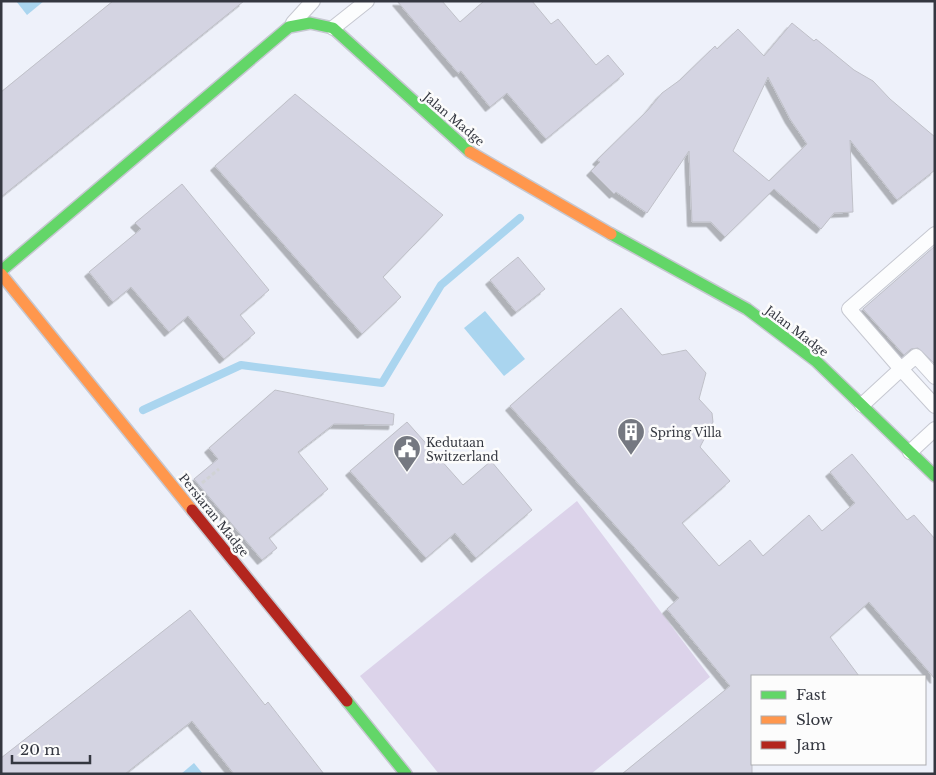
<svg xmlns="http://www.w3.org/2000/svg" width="936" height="775" viewBox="0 0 936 775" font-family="'Libre Baskerville',serif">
<defs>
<filter id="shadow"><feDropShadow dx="-4.5" dy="4.5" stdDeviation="0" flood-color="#0004"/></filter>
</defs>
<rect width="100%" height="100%" fill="#eef1fa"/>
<!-- green -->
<polygon fill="#dcd3ea" points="577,501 710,677 591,774 439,774 360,676"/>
<!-- water -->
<g fill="#aad5ef">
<polygon points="16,1 44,1 27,15"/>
<polygon points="485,311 525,359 504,376 464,328"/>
<polygon points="194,763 203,774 181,774"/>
</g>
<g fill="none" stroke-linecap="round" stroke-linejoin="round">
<!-- stream -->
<polyline stroke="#aad5ef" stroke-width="8" points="143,410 241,365 382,383 441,285 520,218"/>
</g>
<!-- building -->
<g fill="#d4d4e2" stroke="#bfc0c8" fill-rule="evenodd" filter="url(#shadow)">
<polygon points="113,1 244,1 1,197 1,92"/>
<polygon points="397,1 442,1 460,22 484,1 532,1 551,24 558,19 596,65 608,55 624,74 546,139 507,93 490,107 461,71 458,73"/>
<path d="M792,23L814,41L816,39L854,70L873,81L890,99L935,137V170L897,200L850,140L853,212L834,213L821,229L774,189L725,237L711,222H692L689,151L647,213L616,192L614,194L591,171L600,162L597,160L648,110L662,93L680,80L715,46L717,49L738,29L764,56ZM768,77L790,119L807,144L769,181L733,151Z"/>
<polygon points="295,94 443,215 383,277 401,297 362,334 215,166"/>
<polygon points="182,184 269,290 240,315 255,333 224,359 188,316 169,332 131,287 113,302 89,272 141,229 135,223"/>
<polygon points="935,246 935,364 918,348 911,349 904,355 863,309"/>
<polygon points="518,257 545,289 516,312 490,280"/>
<polygon points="621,308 662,355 686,350 706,373 699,399 712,413 713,422 700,447 730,481 682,523 719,566 750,540 763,556 809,515 822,531 855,503 830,472 852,454 907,520 914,515 935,539 935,679 869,602 830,637 859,676 752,676 752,774 622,774 730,686 667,609 679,598 510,406"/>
<polygon points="275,390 394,414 393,425 334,424 298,452 328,489 269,538 277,548 262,560 194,479 218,459 209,448"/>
<polygon points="407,422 463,485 491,461 532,510 476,558 455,533 426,558 350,471"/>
<polygon points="190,610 265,705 268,702 324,774 234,774 192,721 125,774 1,774 1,758"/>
</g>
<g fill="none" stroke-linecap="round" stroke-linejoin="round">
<defs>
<g id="lane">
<polyline points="293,23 313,1"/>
<polyline points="333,28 367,1"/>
<polyline points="935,234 849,309 901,369 916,356 935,377"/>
<polyline points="862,405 901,369 935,406"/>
<polyline points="910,452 935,429"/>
</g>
<g id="fast">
<polyline points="611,234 747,309 816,361 935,476"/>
<polyline points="1,271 289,27 310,23 333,28 470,152"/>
<polyline points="347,701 406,774"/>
</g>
<g id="slow">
<polyline points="470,152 611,234"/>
<polyline points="1,274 192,510"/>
</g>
<polyline id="jam" points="192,510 347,701"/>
</defs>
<!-- lane casing -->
<use href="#lane" stroke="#c6c8d1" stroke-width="16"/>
<!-- fast casing -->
<use href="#fast" stroke="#c6c8d1" stroke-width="14"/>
<!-- slow casing -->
<use href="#slow" stroke="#c6c8d1" stroke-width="14"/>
<!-- jam casing -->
<use href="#jam" stroke="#c6c8d1" stroke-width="14"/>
<!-- path -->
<polyline stroke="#d0d2d5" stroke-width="3" stroke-dasharray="4 2.5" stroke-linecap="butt" points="202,483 219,469"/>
<!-- lane -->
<use href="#lane" stroke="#fcfdfe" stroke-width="14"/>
<!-- fast -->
<use href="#fast" stroke="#63d668" stroke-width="11"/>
<!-- slow -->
<use href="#slow" stroke="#ff974d" stroke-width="11"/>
<!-- jam -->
<use href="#jam" stroke="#b3261e" stroke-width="11"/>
</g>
<!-- icons -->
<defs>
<symbol id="building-pin" viewBox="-11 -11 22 30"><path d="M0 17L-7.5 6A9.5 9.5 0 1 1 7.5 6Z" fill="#757881" stroke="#fcfcfc"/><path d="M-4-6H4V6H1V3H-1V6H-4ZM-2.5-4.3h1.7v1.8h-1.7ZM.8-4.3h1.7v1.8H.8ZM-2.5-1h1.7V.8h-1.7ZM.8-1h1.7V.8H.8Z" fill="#fff"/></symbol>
<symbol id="civic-pin" viewBox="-11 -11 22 30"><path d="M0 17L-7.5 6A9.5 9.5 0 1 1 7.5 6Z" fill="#757881" stroke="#fcfcfc"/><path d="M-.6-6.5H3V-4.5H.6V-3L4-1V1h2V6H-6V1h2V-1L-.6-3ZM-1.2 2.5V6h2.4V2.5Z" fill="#fff"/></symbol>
</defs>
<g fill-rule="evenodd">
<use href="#building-pin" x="615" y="416" width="32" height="43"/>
<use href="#civic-pin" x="391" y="433" width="32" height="43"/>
</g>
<g text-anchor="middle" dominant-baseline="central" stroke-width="5" stroke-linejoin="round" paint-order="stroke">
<!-- street labels -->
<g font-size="12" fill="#343740" stroke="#fcfcfc">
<text transform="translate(454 119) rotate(40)">Jalan Madge</text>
<text transform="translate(797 331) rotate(37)">Jalan Madge</text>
<text transform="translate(214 515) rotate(51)">Persiaran Madge</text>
</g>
<!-- poi labels -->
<g font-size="12" fill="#343740" stroke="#fcfcfc" text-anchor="start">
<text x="650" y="432">Spring Villa</text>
<text x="426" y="442">Kedutaan<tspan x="426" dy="14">Switzerland</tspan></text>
</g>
</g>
<!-- border -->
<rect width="936" height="775" fill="none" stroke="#343740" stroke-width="5"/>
<!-- legend -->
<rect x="751" y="675" width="175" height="90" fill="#fcfcfc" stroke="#acadb1"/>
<rect x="761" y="691" width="25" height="8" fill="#63d668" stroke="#acadb1"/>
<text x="796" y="700" font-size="15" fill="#343740">Fast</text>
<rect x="761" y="716" width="25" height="8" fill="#ff974d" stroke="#acadb1"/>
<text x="796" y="725" font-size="15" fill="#343740">Slow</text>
<rect x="761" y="741" width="25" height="8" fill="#b3261e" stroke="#acadb1"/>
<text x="796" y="750" font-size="15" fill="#343740">Jam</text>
<!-- scale -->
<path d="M12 755v8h78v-8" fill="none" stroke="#343740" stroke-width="2.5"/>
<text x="20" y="755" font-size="15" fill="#343740" stroke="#fcfcfc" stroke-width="4" paint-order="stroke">20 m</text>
</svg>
